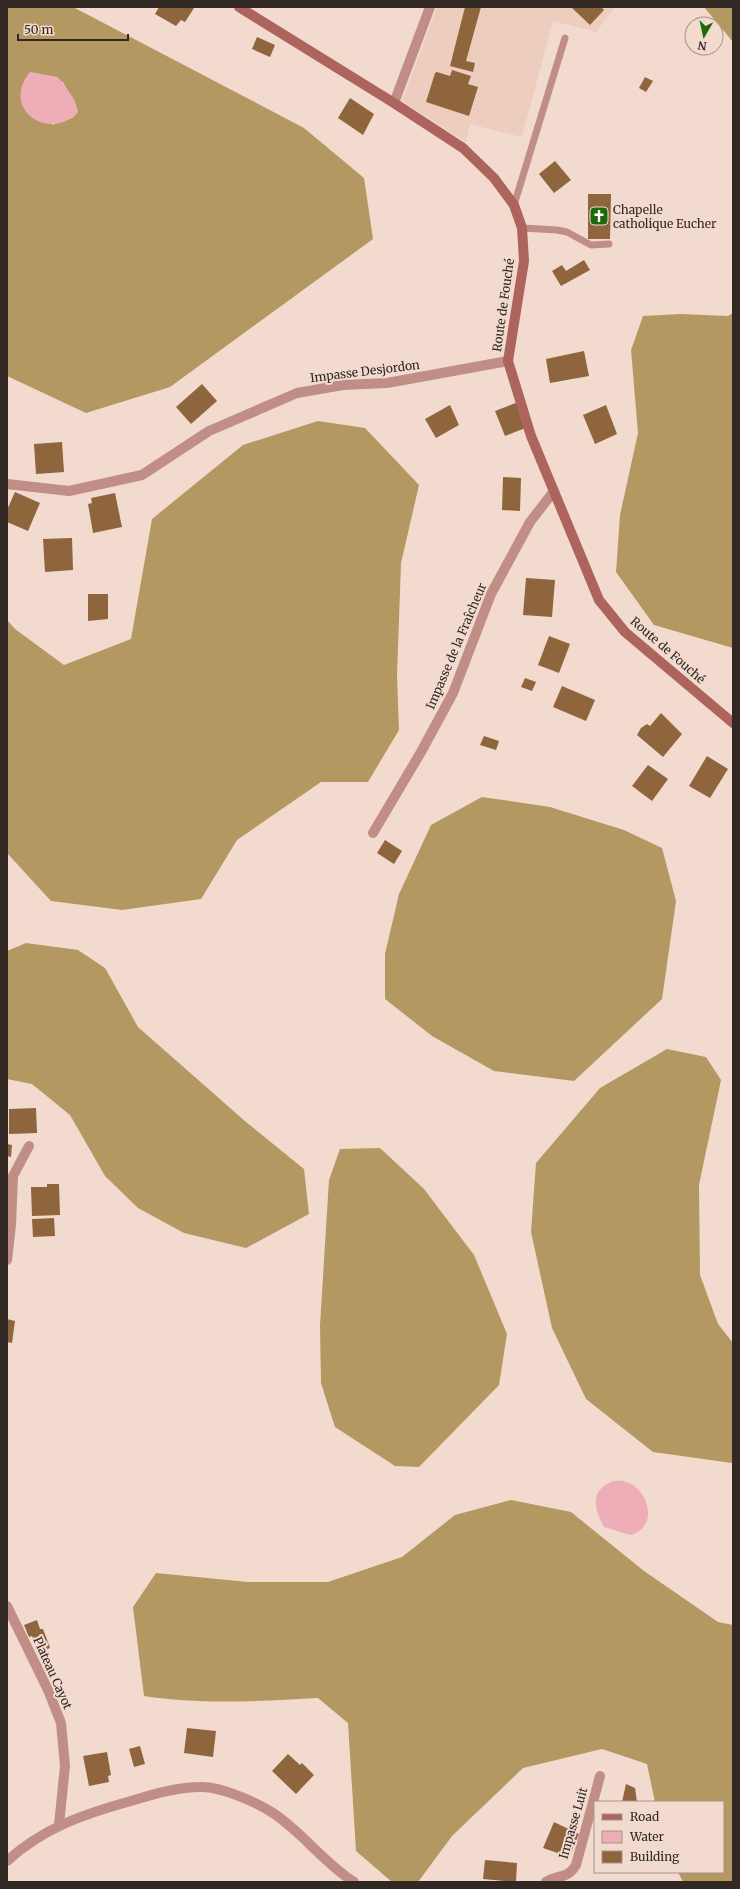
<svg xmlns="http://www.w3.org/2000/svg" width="740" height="1889" viewBox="0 0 740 1889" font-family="Merriweather,serif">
<rect width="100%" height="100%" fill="#f2dacf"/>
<!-- built -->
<polygon fill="#eccdbe" points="437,7 615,7 596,32 553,21 522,137 470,124 466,142 402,101"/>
<!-- forest -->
<g fill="#b39862" fill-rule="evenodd">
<path d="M7,7H73L304,128L364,178L373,239L170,387L86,413L7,376ZM62,81L75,102L78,112L72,118L52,125Z"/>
<polygon points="704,7 733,7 733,42"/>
<polygon points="733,313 733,648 654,625 616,572 620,515 638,433 631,350 643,316 681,314 728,316"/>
<polygon points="318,421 365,428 419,485 401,563 397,675 399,730 368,782 321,782 237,840 201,899 122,910 51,901 7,853 7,620 15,629 64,665 131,639 152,519 243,445"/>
<polygon points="482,797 550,807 624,830 662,848 676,901 662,999 574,1081 494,1071 432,1036 385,999 385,954 399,894 431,825"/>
<polygon points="26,943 78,950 105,968 138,1027 246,1122 304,1169 309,1214 246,1248 184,1233 138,1208 105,1176 70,1115 32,1084 7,1079 7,951"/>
<polygon points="667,1049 706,1057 721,1080 699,1185 700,1275 718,1324 733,1343 732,1463 653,1452 586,1399 552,1328 531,1232 536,1163 600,1088"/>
<polygon points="380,1148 424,1189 474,1255 507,1334 499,1385 419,1467 395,1466 335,1427 321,1383 320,1325 329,1180 340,1149"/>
<path d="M511,1500L571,1512L644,1571L718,1622L733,1625V1882H683L678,1872H723V1802H655L647,1764L602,1749L523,1768L452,1836L418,1882H392L356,1851L348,1723L318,1698C261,1701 201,1705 144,1696L133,1607L156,1573L248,1582H328L402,1557L455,1515Z"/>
</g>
<!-- water -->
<g fill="#efadb8">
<path d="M30,72L58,77L74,99L78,112C48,143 0,108 30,72Z"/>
<path d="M613,1481C616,1481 620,1480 623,1481C648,1486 661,1527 630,1535L604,1527C594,1508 589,1491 613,1481Z"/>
</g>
<!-- building -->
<g fill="#8e653c">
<polygon points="159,7 193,7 194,8 185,22 181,20 176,26 155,14"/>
<polygon points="465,7 481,7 466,61 475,63 473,72 450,66"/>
<polygon points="571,7 601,7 604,10 590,25"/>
<polygon points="257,37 275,45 270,57 252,49"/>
<polygon points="452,70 471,76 468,84 478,87 469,116 426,102 435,73 437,72 450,76"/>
<polygon points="645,77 653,81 646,92 639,88"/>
<polygon points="350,98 374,114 363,135 338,118"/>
<polygon points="555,161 571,180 554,193 539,174"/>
<polygon points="588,194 611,194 610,239 588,239"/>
<polygon points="584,260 590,270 561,286 552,271 562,265 566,271"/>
<polygon points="584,351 589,376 550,383 546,359"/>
<polygon points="202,384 217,401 191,424 176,407"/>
<polygon points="518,402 528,427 505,436 495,411"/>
<polygon points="450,405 459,425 436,438 425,419"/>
<polygon points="606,405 617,434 595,444 583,415"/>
<polygon points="62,442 64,472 36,474 34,444"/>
<polygon points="503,477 521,478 520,511 502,510"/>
<polygon points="15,492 40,503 28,531 7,522 7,510"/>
<polygon points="115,493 122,527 93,533 88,504 92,503 91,498"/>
<polygon points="72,538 73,570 45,572 43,539"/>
<polygon points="526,578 555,580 552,617 523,615"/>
<polygon points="88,594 108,594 108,619 88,621"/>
<polygon points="549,636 570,644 559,673 538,665"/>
<polygon points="525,678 536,682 532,691 521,687"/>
<polygon points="562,686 595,700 586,721 553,707"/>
<polygon points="661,713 682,734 663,757 637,735 641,728 647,724 650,726"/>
<polygon points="484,736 499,741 496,750 480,745"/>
<polygon points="707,756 728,769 710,798 689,786"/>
<polygon points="648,765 668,779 652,801 632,786"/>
<polygon points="385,840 402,851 394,864 377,853"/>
<polygon points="36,1108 37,1133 9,1134 9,1109"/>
<polygon points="7,1144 12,1145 11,1157 7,1156"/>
<polygon points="47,1184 59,1184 60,1215 32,1216 31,1187 47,1187"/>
<polygon points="54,1218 55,1236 33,1237 32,1219"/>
<polygon points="7,1319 15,1321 12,1343 7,1342"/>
<polygon points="37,1620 40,1629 43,1629 50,1648 38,1652 32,1636 29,1637 24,1625"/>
<polygon points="187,1728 216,1731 213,1757 184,1753"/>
<polygon points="140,1746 145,1764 134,1767 129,1749"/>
<polygon points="107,1752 111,1775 108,1776 109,1782 89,1786 83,1756"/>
<polygon points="288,1754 300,1765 302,1763 314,1775 296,1794 272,1771"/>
<polygon points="626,1784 635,1788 637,1802 622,1802"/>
<polygon points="554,1822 579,1834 569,1857 543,1848"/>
<polygon points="485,1860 517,1863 516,1882 483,1879"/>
</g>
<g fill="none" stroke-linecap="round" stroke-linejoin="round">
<!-- service -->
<g stroke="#c08e87" stroke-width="7">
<polyline points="514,205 565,38"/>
<polyline points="522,228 557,230 567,232 591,245 609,244"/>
</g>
<!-- minor -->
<g stroke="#c08e87" stroke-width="10">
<polyline points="394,103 430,7"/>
<polyline points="7,484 69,491 142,475 209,431 297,393 343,385 387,383 508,361"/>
<polyline points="373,833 421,752 453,693 491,594 530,522 554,491"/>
<polyline points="7,1260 11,1225 13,1176 29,1146"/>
<polyline points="7,1606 48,1690 61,1723 65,1766 59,1825"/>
<path d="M7,1861C43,1828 84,1814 131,1801C154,1794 177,1787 202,1787C222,1787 256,1802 273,1813C302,1832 324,1863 354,1882"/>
<path d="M546,1882C558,1874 567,1880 576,1865L600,1776"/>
</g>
<!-- secondary -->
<polyline stroke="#ac645d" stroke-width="10" points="239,7 394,103 463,148 494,178 514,205 522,228 524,261 508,361 531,436 599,600 625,632 733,723"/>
</g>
<!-- icons -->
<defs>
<symbol id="church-square" viewBox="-11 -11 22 22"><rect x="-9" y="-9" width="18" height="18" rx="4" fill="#1c6a0b" stroke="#f2dacf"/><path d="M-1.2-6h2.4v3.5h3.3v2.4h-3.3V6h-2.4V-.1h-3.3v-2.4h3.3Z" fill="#fff"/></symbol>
</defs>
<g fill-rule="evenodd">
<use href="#church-square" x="588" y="205" width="22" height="22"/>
</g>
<g text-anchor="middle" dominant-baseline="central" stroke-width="4" stroke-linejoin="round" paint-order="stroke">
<!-- poi labels -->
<g font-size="12" fill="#312824" stroke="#f2dacf" text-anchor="start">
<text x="613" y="209">Chapelle<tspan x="613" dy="14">catholique Eucher</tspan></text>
</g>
<!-- street labels -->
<g font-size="12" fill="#312824" stroke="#f2dacf">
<text transform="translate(503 305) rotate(-82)">Route de Fouché</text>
<text transform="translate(365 371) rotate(-7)">Impasse Desjordon</text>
<text transform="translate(456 646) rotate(-67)">Impasse de la Fraîcheur</text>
<text transform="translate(668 650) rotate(41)">Route de Fouché</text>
<text transform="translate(53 1673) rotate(66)">Plateau Cayot</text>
<text transform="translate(573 1823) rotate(-74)">Impasse Luit</text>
</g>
</g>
<!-- border -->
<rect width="740" height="1889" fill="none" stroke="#312824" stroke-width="16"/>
<!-- legend -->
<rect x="594" y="1801" width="130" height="72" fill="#f2dacf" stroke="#a5938b"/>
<rect x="602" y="1814" width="20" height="6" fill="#ac645d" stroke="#a5938b"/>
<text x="630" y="1821" font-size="12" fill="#312824">Road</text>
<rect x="602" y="1831" width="20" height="12" fill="#efadb8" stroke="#a5938b"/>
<text x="630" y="1841" font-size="12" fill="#312824">Water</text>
<rect x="602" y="1851" width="20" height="12" fill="#8e653c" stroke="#a5938b"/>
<text x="630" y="1861" font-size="12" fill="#312824">Building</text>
<!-- north arrow -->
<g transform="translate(704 36) rotate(189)"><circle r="19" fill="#f2dacf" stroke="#a5938b"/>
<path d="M0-3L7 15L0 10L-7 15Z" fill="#1c6a0b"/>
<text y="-6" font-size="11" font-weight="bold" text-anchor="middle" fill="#312824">N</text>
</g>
<!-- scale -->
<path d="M18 34v6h110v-6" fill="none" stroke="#312824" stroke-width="2"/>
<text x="24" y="34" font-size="12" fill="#312824" stroke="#f2dacf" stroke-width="3" paint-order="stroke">50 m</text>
</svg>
